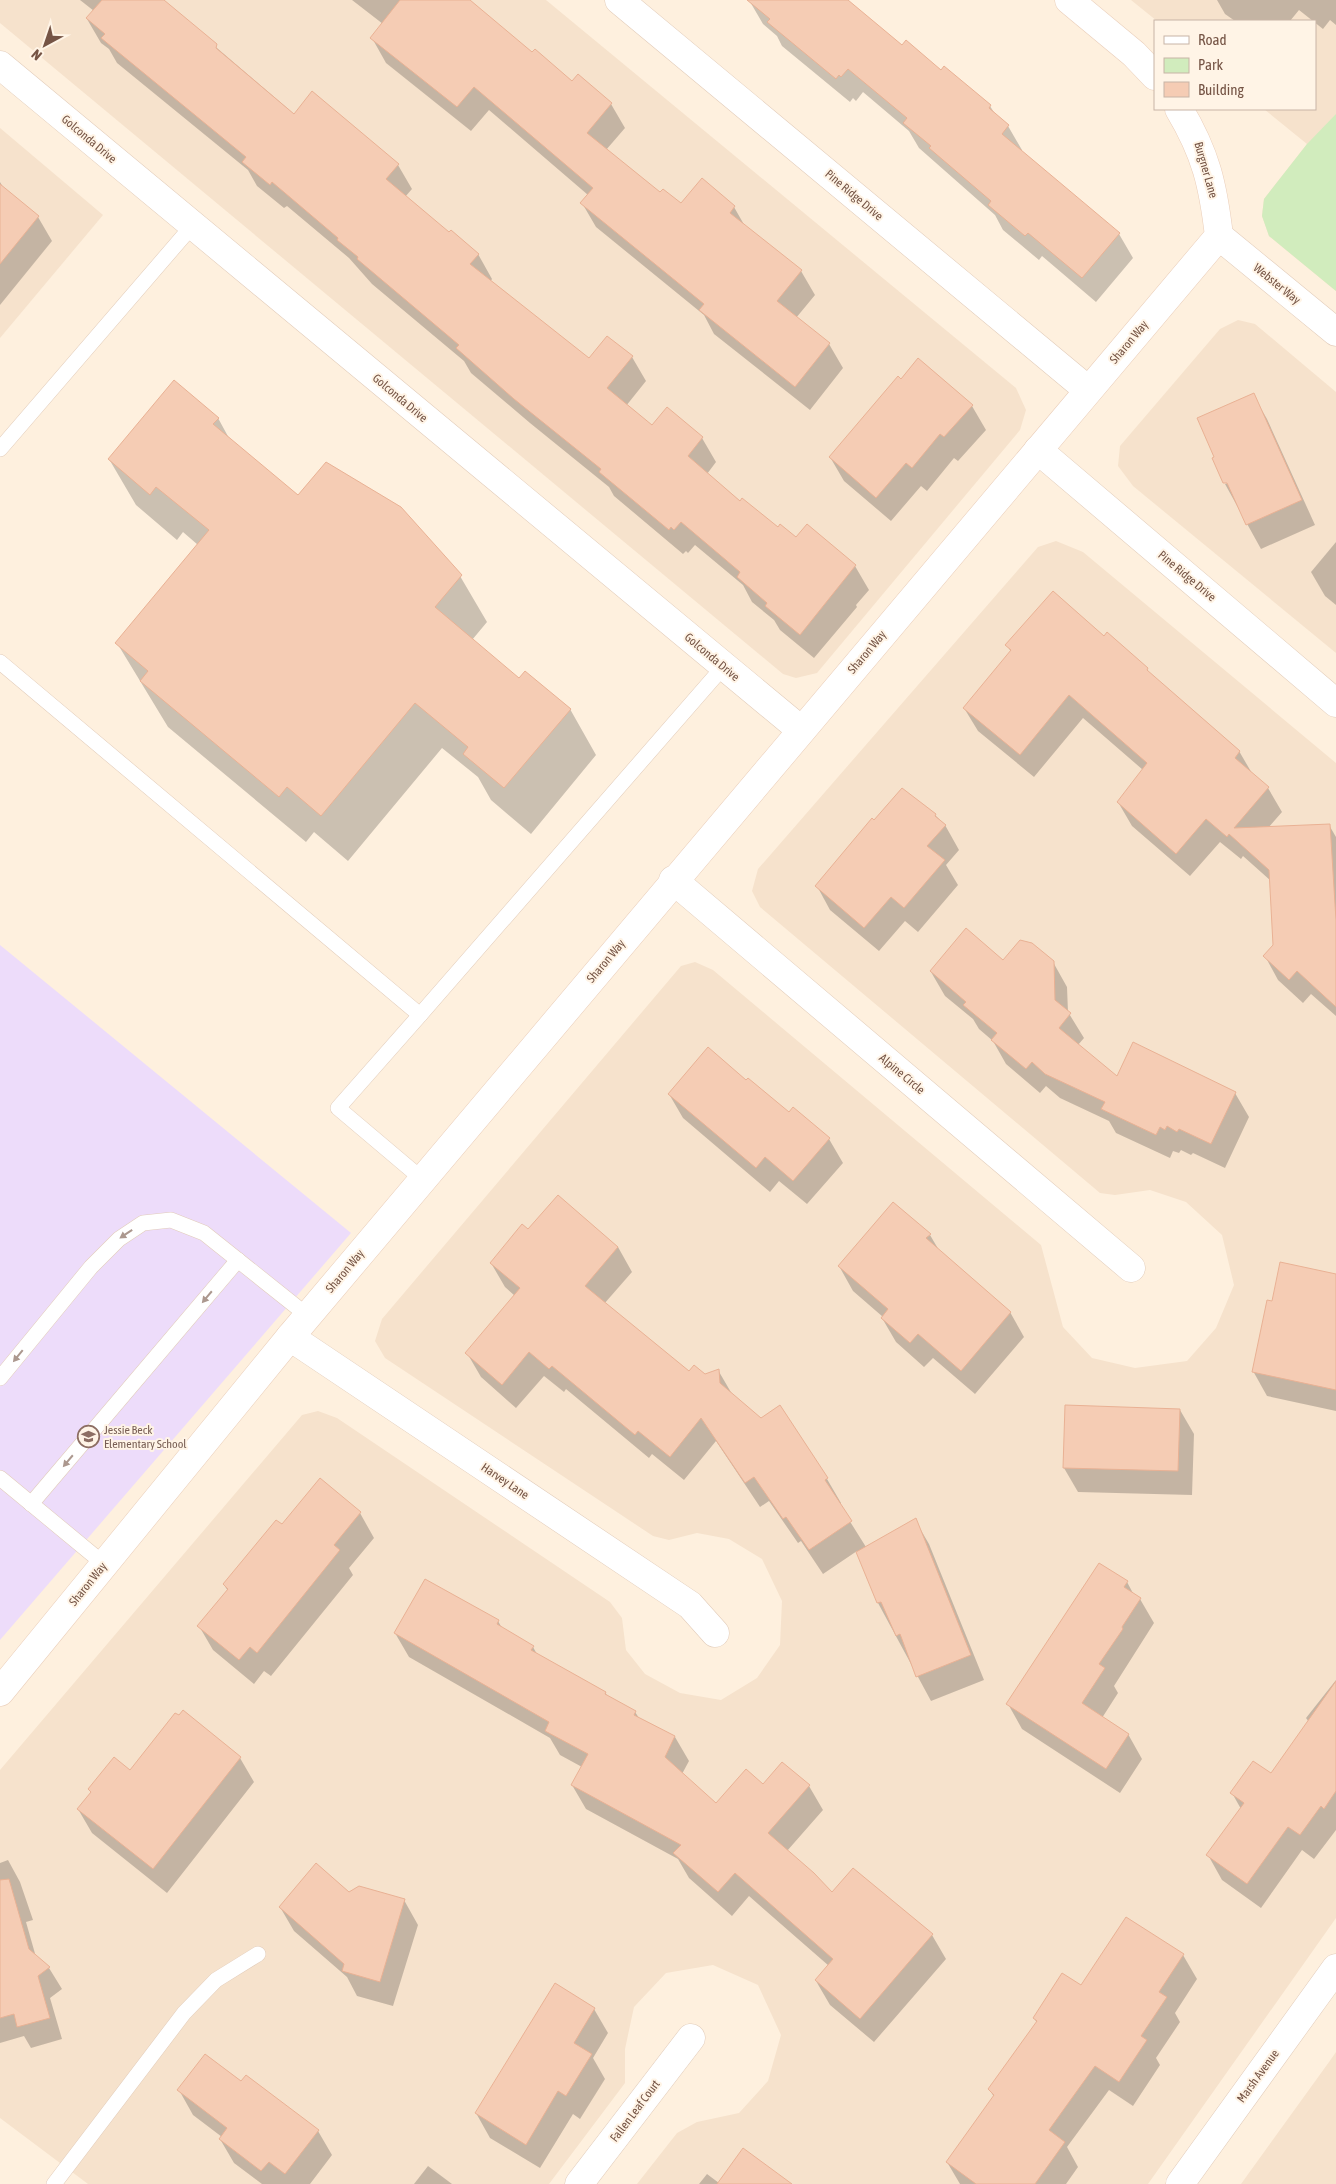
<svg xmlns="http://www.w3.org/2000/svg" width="1336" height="2184" viewBox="0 0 1336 2184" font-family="'Asap Condensed',sans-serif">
<rect width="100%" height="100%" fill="#fef0de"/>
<!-- residential -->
<g fill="#f6e2cc">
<polygon points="0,0 546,0 1016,388 1026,410 1020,430 817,673 796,678 783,674 0,23"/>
<polygon points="1131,0 1336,0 1336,291 1269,236 1262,216 1264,199 1307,144 1264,109 1315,109 1315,21 1157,21"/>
<polygon points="0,128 103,215 0,338"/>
<polygon points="1238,320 1255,324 1336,392 1336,653 1133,486 1118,466 1120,446 1220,329"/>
<polygon points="1056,541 1083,552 1336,763 1336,1918 1148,2184 637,2184 677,2133 697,2122 739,2113 768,2081 781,2035 758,1985 713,1965 666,1973 634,2007 625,2049 625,2083 549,2184 88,2184 0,2118 0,1770 302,1415 318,1411 337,1418 610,1602 622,1618 626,1650 645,1674 680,1693 721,1700 757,1678 780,1645 782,1601 762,1559 729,1539 697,1533 669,1540 653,1536 385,1358 375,1341 382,1319 681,966 695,962 713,970 1041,1245 1063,1327 1092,1358 1135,1368 1187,1361 1216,1328 1234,1285 1222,1235 1186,1202 1150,1190 1115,1195 1100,1193 760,907 752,891 758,869 1038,547"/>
<polygon points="1336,2052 1336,2184 1241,2184 1329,2062"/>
</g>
<!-- education -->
<polygon fill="#eddcfa" points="0,945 351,1233 0,1640"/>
<!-- green -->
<polygon fill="#d1ecbd" points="1336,114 1336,291 1269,236 1262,216 1264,199 1307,144"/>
<!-- shadow -->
<g fill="#0003">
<polygon points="80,0 161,0 295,115 398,165 412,189 405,197 449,234 478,254 492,279 490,282 589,360 632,357 646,381 626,406 652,427 667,409 702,438 716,462 707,474 741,502 796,539 855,566 869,590 856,605 857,607 814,658 780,630 774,620 752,602 743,585 695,545 688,553 686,551 683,554 614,496 609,487 530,423 471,373 464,361 372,284 349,258 287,206 284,208 257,186 248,170 117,63 109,49 101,43 87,19 94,11"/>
<polygon points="352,0 468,0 532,54 573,82 611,104 625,128 606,150 660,194 681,205 734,207 746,228 801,271 815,295 796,318 829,344 843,368 810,410 714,334 704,315 596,227 582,203 588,195 489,110 471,131 386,63 372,38 383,24"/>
<polygon points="749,0 846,0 902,47 990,106 995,114 1008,126 1022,150 1021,151 1119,234 1133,258 1096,302 1042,256 1039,260 1003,230 995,215 919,148 909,131 863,92 856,101 853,98 850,102 782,46 777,36 763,24"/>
<polygon points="1217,0 1336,0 1336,25 1330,20 1323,29 1299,10 1290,21 1235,21 1225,14"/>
<polygon points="0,182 4,189 38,217 52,241 0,305"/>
<polygon points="901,380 972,406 986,430 958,461 954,458 927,491 921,486 891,521 844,481 830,457"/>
<polygon points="1253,395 1267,419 1315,525 1261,549 1225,484 1234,482 1224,483"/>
<polygon points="218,418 230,440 298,497 460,576 487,622 472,640 519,680 570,709 596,755 531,834 491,800 478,777 442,748 348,861 314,832 306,842 168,727 117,643 198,545 183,532 177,540 136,505 109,459"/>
<polygon points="1336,542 1336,605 1325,596 1311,572"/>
<polygon points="1104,638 1147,669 1150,674 1239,751 1253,775 1268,788 1282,812 1268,828 1329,825 1336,837 1336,1016 1311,994 1303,1003 1278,980 1265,956 1274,945 1271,881 1243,856 1241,859 1220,842 1190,876 1132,826 1118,802 1143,770 1083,718 1034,777 978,731 964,708 1011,652 1007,645"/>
<polygon points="902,790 935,815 945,825 959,850 946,865 958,885 918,932 905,921 879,951 830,910 817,886"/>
<polygon points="1003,961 1053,962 1067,987 1068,1012 1084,1038 1078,1045 1117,1078 1235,1093 1249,1117 1225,1168 1193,1153 1191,1155 1181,1150 1179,1153 1173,1151 1170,1158 1116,1133 1109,1121 1060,1098 1046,1086 1040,1093 1006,1064 993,1041 979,1029 973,1019 945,996 931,972"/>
<polygon points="746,1082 789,1114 829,1139 843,1163 807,1204 779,1181 770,1192 683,1118 669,1094"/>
<polygon points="529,1231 618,1247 632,1272 604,1304 689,1373 705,1375 718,1370 732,1394 761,1419 779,1406 827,1479 841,1503 839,1504 866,1547 915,1520 929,1544 984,1680 931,1701 878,1603 857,1551 823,1574 801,1541 798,1543 769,1501 760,1507 716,1441 684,1480 652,1454 649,1458 566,1389 564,1392 544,1376 516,1408 481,1377 467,1353 515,1296 505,1287 491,1263"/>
<polygon points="930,1235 940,1252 1010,1312 1024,1337 975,1394 933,1358 924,1367 896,1342 882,1318 883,1317 853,1291 839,1266"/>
<polygon points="1336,1276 1336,1411 1267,1396 1253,1371 1273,1303"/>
<polygon points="1180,1410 1194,1434 1192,1495 1078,1492 1064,1468"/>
<polygon points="320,1480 360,1513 374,1538 349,1568 353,1575 271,1676 264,1671 254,1684 213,1650 199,1626 228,1591 224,1585 282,1526"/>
<polygon points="425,1580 498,1621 503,1630 533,1647 538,1656 605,1692 608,1697 635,1712 639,1718 675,1737 689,1761 682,1774 716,1805 763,1785 809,1786 823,1810 787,1851 832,1894 932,1935 946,1959 874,2042 830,2005 816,1981 829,1966 749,1896 732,1916 689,1878 678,1859 586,1809 572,1785 582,1767 560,1755 550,1738 409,1657 395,1633"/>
<polygon points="1127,1582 1134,1595 1140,1599 1154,1623 1114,1686 1118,1693 1102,1718 1128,1734 1142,1759 1120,1793 1022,1729 1008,1704"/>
<polygon points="1336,1680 1336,1830 1314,1859 1302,1850 1261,1908 1222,1880 1208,1855 1241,1809 1232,1793 1271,1775 1309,1722 1306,1718"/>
<polygon points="183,1712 240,1758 254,1782 167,1893 92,1833 78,1809 91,1793 89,1789 130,1772"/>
<polygon points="8,1860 20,1882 33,1920 26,1922 36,1957 49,1968 62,1989 50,1998 62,2039 31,2048 24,2036 0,2043 0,1863"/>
<polygon points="349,1893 404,1900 418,1925 393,2006 357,1996 347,1977 294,1931 280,1907"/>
<polygon points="1183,1955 1197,1979 1175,2013 1180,2022 1156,2058 1160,2065 1133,2106 1109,2090 1067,2147 1078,2167 1066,2184 960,2184 947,2162 994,2097 989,2089 1037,2023 1034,2018 1082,1987"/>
<polygon points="594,2009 608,2033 593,2058 605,2079 580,2119 573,2114 540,2168 490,2138 476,2113"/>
<polygon points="241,2083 318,2131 332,2155 310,2184 262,2184 234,2163 220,2139 222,2137 193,2115 179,2090"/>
<polygon points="428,2166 452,2184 414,2184"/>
<polygon points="707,2174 719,2183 783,2184 699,2184"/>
</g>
<!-- building -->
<g fill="#f5ccb4" stroke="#e9b194">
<polygon points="102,0 164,0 217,44 216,48 294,114 312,91 399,164 386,179 449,232 451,230 479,254 470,264 589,358 607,336 633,356 607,388 652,425 667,407 703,437 688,456 740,501 742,498 778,527 780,524 796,537 807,524 856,565 800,635 765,606 767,603 737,577 740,572 681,522 674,530 671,527 669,530 599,472 601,469 514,399 456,348 459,345 357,259 358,257 337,240 338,238 272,182 270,185 242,162 246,157 101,38 105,34 86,18"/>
<polygon points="400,0 470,0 532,52 535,49 572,81 578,74 612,103 587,133 660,192 663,189 681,203 702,178 735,206 730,213 802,270 777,301 830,343 795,387 699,310 704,304 580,203 593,188 474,87 457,107 370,38"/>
<polygon points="747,0 848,0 902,45 906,40 941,70 944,66 991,105 989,108 1009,125 1002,134 1120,233 1082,278 1028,233 1025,236 988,205 991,201 929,148 931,146 903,123 907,118 848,69 841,77 839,75 836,79 767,22 770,19"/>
<polygon points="0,184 39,216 0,264"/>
<polygon points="918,358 973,405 944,437 940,434 912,468 906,463 876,498 829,457 898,376 901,379"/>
<polygon points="174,380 219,418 213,424 298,495 326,462 401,507 462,575 435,607 519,678 525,671 571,709 504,788 463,754 468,747 415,703 321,816 287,787 279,797 140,681 148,671 115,643 209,530 156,487 150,495 108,459"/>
<polygon points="1254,393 1302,500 1246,525 1227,483 1223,483 1212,458 1214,457 1197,418"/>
<polygon points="1053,591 1104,636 1107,632 1148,668 1147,670 1240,751 1235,758 1269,787 1234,828 1330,824 1336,920 1336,1007 1297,971 1289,980 1263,956 1273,945 1269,870 1229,834 1227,837 1206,819 1176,854 1117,802 1147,763 1069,695 1020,755 963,708 1011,650 1005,645"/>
<polygon points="902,788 936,814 935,816 946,825 927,846 945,860 904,908 891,897 864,928 815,886 872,818 874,820"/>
<polygon points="966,928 1003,960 1020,940 1032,943 1054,961 1055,1000 1071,1013 1059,1028 1117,1076 1133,1042 1236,1092 1211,1144 1179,1129 1177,1132 1167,1126 1165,1130 1160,1127 1156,1135 1101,1109 1105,1102 1045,1074 1032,1062 1026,1069 991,1040 997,1033 963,1005 966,1002 930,971"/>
<polygon points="708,1047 746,1080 748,1078 789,1112 793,1107 830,1138 793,1181 765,1157 756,1168 668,1094"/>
<polygon points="558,1195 618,1247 585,1286 689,1371 694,1365 705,1374 719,1369 720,1383 761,1418 780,1405 828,1478 825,1480 852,1521 809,1550 786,1517 783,1519 754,1477 745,1483 701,1418 670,1457 638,1431 635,1435 552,1366 549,1369 529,1352 502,1385 465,1353 520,1288 490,1263 522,1224 528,1229"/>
<polygon points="893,1202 931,1234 926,1238 1011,1312 961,1371 918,1334 910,1343 881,1318 888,1309 838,1266"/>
<polygon points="1280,1262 1336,1274 1336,1390 1252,1372 1267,1300 1272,1301"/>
<polygon points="1065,1405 1180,1409 1178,1471 1063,1468"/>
<polygon points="320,1478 361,1512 334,1545 340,1550 257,1653 250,1647 239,1660 197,1626 228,1589 223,1584 276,1520 282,1524"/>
<polygon points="916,1518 971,1655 916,1677 900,1634 896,1636 881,1602 877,1603 856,1552"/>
<polygon points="1099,1563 1128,1581 1124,1587 1141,1598 1122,1627 1123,1629 1099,1664 1105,1668 1082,1703 1129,1734 1106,1769 1006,1704"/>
<polygon points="425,1579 499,1620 497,1624 534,1646 531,1650 606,1692 605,1694 636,1711 634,1715 675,1736 665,1757 716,1803 746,1769 763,1784 782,1762 810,1785 768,1833 814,1873 832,1892 853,1868 933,1934 860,2019 815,1980 833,1959 735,1873 718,1892 673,1853 681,1845 571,1785 588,1754 545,1731 549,1722 394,1633"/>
<polygon points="1336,1681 1336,1791 1324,1809 1321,1806 1300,1835 1288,1827 1247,1884 1206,1855 1244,1803 1230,1793 1253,1761 1271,1773"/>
<polygon points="183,1710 241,1757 153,1869 77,1809 91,1792 88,1789 114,1757 130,1770 175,1713 179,1715"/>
<polygon points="316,1863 349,1892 359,1886 405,1899 380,1982 342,1971 344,1964 279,1907"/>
<polygon points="9,1879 29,1949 50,1967 38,1976 50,2018 17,2027 14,2014 0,2018 0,1880"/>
<polygon points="1126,1917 1184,1954 1159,1992 1167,1997 1141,2036 1147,2040 1119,2082 1095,2066 1049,2130 1065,2142 1035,2184 976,2184 946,2162 994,2095 988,2089 1037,2021 1033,2018 1062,1973 1081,1985"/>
<polygon points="555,1983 595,2008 574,2043 592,2054 566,2096 558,2091 526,2145 475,2113"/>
<polygon points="205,2054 241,2081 246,2075 319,2130 285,2174 269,2162 261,2171 219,2139 227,2128 177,2090"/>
<polygon points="743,2148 792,2184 717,2184"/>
</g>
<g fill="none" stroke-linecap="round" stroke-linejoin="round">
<defs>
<g id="lane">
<polyline points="0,449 193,225"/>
<polyline points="0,662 420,1015 724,666"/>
<polyline points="420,1015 338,1108 422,1179"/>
<polyline points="0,1378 91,1267 119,1239 143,1223 171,1220 204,1233 308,1316"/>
<polyline points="0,1478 104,1564"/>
<polyline points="31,1504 238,1260"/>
<polyline points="54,2184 184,2013 216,1980 258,1954"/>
</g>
<g id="street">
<polyline points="619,0 1088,390"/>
<polyline points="0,65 801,730"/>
<polyline points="1219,236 1336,332"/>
<polyline points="1038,450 1336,703"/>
<polyline points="673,880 1131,1268"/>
<polyline points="290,1337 690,1605 715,1633"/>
<polyline points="579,2184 691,2038"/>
<polyline points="1180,2184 1336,1968"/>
</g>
<g id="secondary">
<polyline points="1069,0 1134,54 1155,76"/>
<path d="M0,1692L290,1337L1219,236C1213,185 1206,154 1179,109"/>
</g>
</defs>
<!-- lane casing -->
<use href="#lane" stroke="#e2ccba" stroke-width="16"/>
<!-- street casing -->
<use href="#street" stroke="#e2ccba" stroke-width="29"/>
<!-- secondary casing -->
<use href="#secondary" stroke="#eaceba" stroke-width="29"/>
<!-- lane -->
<use href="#lane" stroke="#fff" stroke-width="15"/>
<!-- street -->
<use href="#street" stroke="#fff" stroke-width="28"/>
<!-- secondary -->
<use href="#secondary" stroke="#fff" stroke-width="28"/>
</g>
<!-- one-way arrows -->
<defs><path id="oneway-solid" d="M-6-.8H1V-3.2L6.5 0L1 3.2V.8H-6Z" transform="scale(1.25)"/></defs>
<g fill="#ac988f">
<use href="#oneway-solid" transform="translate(126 1234) rotate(146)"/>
<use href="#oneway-solid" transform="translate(207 1297) rotate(130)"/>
<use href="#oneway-solid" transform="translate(18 1356) rotate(129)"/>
<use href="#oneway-solid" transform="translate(68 1461) rotate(130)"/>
</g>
<!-- icons -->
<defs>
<symbol id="school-ring" viewBox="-11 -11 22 22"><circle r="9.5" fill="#fff4e6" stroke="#8d6e63" stroke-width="1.5"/><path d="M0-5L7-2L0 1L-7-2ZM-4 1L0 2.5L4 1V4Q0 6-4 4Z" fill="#8d6e63"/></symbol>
</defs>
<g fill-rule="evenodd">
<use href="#school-ring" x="76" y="1424" width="25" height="25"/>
</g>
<g text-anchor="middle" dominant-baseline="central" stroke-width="4" stroke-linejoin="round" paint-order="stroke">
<!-- street labels -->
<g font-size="12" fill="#755445" stroke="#fff4e6">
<text transform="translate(89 139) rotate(40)">Golconda Drive</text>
<text transform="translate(1206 170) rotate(74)">Burgner Lane</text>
<text transform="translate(854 195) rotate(40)">Pine Ridge Drive</text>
<text transform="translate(1277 284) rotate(39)">Webster Way</text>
<text transform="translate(1129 342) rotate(-50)">Sharon Way</text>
<text transform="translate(400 398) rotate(40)">Golconda Drive</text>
<text transform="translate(1187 576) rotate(40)">Pine Ridge Drive</text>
<text transform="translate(867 652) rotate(-50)">Sharon Way</text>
<text transform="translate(712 657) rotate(40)">Golconda Drive</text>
<text transform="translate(606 961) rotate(-50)">Sharon Way</text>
<text transform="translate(902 1074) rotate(40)">Alpine Circle</text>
<text transform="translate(345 1271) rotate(-50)">Sharon Way</text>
<text transform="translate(505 1481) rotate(34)">Harvey Lane</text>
<text transform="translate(88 1584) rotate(-51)">Sharon Way</text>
<text transform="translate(1258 2076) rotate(-54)">Marsh Avenue</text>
<text transform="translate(635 2111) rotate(-53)">Fallen Leaf Court</text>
</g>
<!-- education labels -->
<g font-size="12" fill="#785e54" stroke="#fff4e6" text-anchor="start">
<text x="104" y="1430">Jessie Beck<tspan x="104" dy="14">Elementary School</tspan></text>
</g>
</g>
<!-- legend -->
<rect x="1154" y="20" width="162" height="90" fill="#fff4e6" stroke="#c8b4a6"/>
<rect x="1164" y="36" width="25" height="8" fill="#ffffff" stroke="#c8b4a6"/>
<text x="1198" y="45" font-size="15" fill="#755445">Road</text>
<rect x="1164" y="58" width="25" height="15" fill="#d1ecbd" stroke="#c8b4a6"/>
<text x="1198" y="70" font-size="15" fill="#755445">Park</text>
<rect x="1164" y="82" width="25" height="15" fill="#f5ccb4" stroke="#c8b4a6"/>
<text x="1198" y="95" font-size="15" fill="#755445">Building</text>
<!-- north arrow -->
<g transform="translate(45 45) rotate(220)" stroke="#fff4e6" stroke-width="4" paint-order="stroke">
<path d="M0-4L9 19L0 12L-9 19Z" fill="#755445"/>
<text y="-8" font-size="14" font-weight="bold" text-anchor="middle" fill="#755445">N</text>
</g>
</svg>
